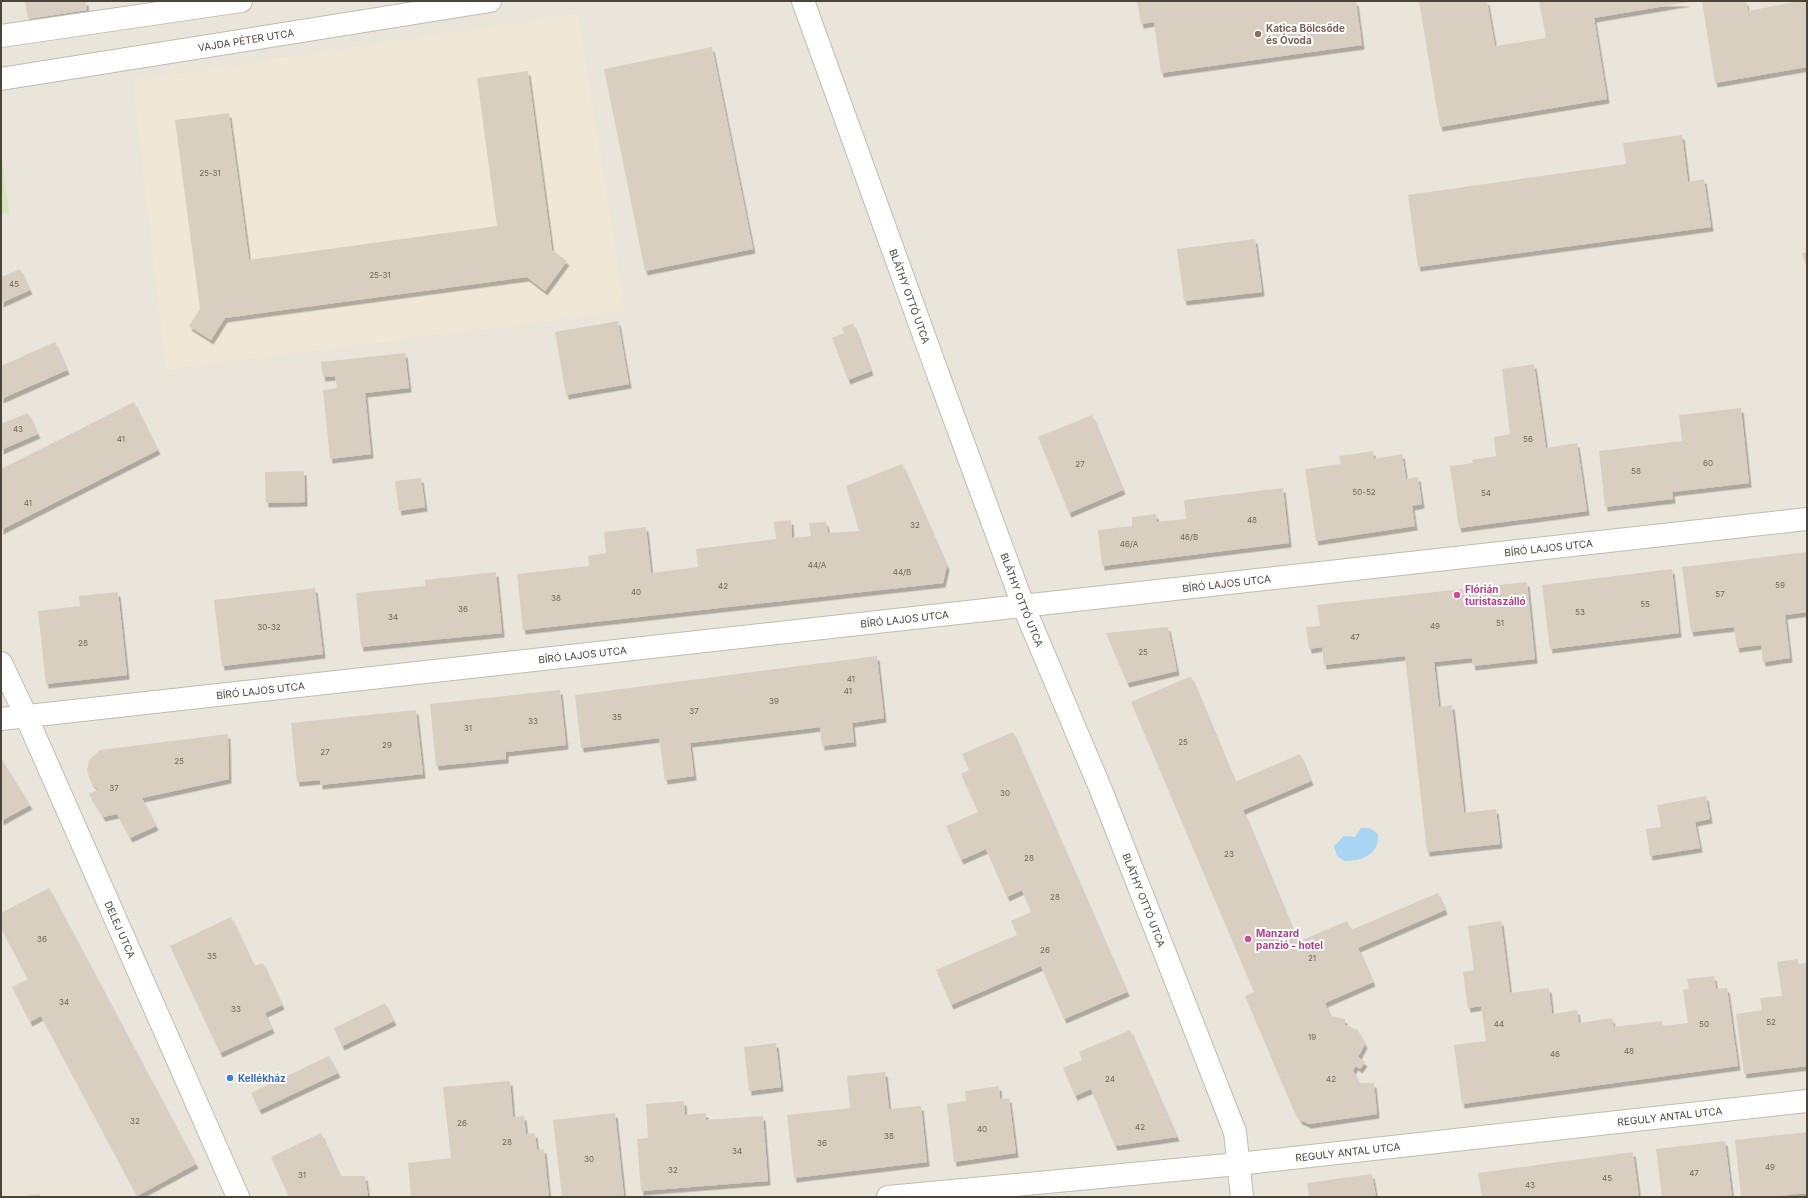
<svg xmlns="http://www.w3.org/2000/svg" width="1808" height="1198" viewBox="0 0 1808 1198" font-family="Inter,sans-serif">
<defs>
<filter id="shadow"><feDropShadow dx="2.5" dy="4.5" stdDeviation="0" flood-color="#0004"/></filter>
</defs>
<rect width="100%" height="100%" fill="#f6f3ec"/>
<!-- residential -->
<rect fill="#eae5da" x="1" y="1" width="1806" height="1196"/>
<!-- education -->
<polygon fill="#efe8d6" points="578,14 625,311 166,370 133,80"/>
<!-- green -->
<polygon fill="#d2eab5" points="1,152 9,213 1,214"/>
<!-- water -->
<path fill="#a9d4f2" d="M1361,828H1370L1378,834C1380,855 1361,861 1344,861L1337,856L1334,846L1344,836L1355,837Z"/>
<!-- building -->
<g fill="#d8cfc1" filter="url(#shadow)">
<polygon points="25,1 86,1 87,10 28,19"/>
<polygon points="1137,1 1356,1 1362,45 1161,73 1154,22 1141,24"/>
<polygon points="1419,1 1487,1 1495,46 1546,38 1539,1 1689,2 1594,18 1607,99 1440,127"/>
<polygon points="1702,1 1746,1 1748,11 1799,1 1807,1 1807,67 1715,83"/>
<polygon points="712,47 753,249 645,271 604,69"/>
<polygon points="528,71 552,250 567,261 545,291 527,277 225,318 211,340 189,326 200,309 175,120 229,113 249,260 497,226 477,78"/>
<polygon points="1682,135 1688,182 1704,179 1711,227 1418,267 1408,195 1626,164 1623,143"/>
<polygon points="1255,239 1262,292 1184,301 1177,249"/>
<polygon points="1807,252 1807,268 1802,253"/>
<polygon points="20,269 30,290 1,303 1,277"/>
<polygon points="618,321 629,384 566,395 555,332"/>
<polygon points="853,323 871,371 848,380 832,338 844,333 842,328"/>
<polygon points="55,342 67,370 1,399 1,366"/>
<polygon points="405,353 409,388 365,393 371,454 330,459 323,390 337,388 335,376 323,377 321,362"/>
<polygon points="1534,364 1546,448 1577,443 1587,511 1459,528 1450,466 1473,463 1472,460 1496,456 1494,437 1510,434 1502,369"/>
<polygon points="134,402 158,450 1,530 1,469"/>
<polygon points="1741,408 1749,483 1672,492 1673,499 1605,507 1599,451 1682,441 1679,415"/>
<polygon points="28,413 38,434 1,450 1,419 3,423"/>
<polygon points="1092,415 1123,490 1069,513 1038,437"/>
<polygon points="1373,451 1374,459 1402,454 1406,479 1418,477 1422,504 1412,506 1415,526 1316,541 1305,469 1341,464 1339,456"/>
<polygon points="902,464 947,566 943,583 523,630 517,574 589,566 588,556 606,553 604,532 646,527 651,573 698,567 696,549 776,539 774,522 791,520 792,538 811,536 809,523 826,522 828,533 859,531 846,486"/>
<polygon points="304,471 305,502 266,503 265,472"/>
<polygon points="421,478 425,507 399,511 395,481"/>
<polygon points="1283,488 1289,543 1102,566 1098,530 1132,526 1132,517 1156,514 1157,522 1186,519 1184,500"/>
<polygon points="1807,552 1807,612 1785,615 1790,658 1763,662 1761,645 1737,648 1734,627 1691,632 1682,567"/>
<polygon points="1672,569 1679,633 1550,649 1542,585"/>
<polygon points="496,572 502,633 361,647 356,593 425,586 425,580"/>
<polygon points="1527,582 1535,659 1473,666 1472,658 1434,662 1439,707 1452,705 1464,813 1496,809 1500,844 1427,852 1405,656 1324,665 1322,647 1309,649 1306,627 1320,626 1317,605"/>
<polygon points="315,588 323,654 222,666 214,600"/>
<polygon points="118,592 127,675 46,684 38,611 80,606 79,596"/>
<polygon points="1168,627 1177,671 1127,683 1106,633"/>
<polygon points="877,656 884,718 852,723 854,742 822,746 820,727 690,743 694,776 665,780 659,738 581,748 575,695"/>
<polygon points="1191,676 1235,782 1300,754 1311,781 1243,810 1298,942 1347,921 1351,930 1438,893 1445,910 1358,948 1373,982 1325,1003 1330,1016 1345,1019 1345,1025 1358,1030 1365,1044 1358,1057 1365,1062 1360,1069 1356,1066 1353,1070 1359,1083 1374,1083 1377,1114 1309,1124 1300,1120 1294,1111 1245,996 1254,992 1131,702"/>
<polygon points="560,690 566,745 506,752 506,759 436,766 430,704"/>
<polygon points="416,710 423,774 320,785 320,780 297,782 291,723"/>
<polygon points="1013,732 1127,992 1064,1019 1041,966 951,1005 936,970 1017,935 1011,921 1031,912 1022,890 1007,897 986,849 961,860 946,826 978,812 961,774 969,770 962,754"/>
<polygon points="228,734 229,779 142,798 156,826 130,838 117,814 103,817 89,794 98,790 91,782 87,771 89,760 100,750"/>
<polygon points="1,758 30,805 1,821"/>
<polygon points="1706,796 1710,819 1695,822 1700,848 1650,856 1646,829 1661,827 1657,805"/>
<polygon points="49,888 196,1164 137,1196 41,1016 30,1022 12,987 28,979 1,928 1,913"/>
<polygon points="231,917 254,966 263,963 282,1005 265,1013 272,1029 220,1053 170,946"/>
<polygon points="1501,921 1510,993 1549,988 1552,1014 1577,1010 1579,1023 1612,1018 1614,1027 1662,1021 1663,1026 1688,1023 1683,990 1689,989 1687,979 1714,976 1716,989 1727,988 1738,1066 1462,1104 1454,1045 1486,1041 1481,1006 1468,1008 1463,972 1474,970 1468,926"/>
<polygon points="1798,959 1798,964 1807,963 1807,1066 1744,1074 1736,1014 1762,1010 1760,998 1782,996 1777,962"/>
<polygon points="385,1003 394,1021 342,1046 334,1028"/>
<polygon points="1130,1030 1177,1137 1115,1146 1091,1089 1075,1096 1063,1068 1082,1060 1079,1052"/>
<polygon points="776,1043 781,1087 749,1091 744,1047"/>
<polygon points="329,1056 338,1073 259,1110 251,1093"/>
<polygon points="885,1072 889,1109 921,1106 927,1162 794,1178 787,1115 850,1108 847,1076"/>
<polygon points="510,1081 513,1117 524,1116 526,1134 535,1133 537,1150 544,1149 549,1197 411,1197 408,1163 451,1158 443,1087"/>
<polygon points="999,1086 1000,1099 1009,1098 1016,1153 954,1162 947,1104 966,1101 965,1091"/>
<polygon points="684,1101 685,1115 706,1113 706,1120 763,1116 768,1181 641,1191 637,1139 648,1138 646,1104"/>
<polygon points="615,1113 624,1197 562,1197 553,1120"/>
<polygon points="1807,1132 1807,1193 1770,1197 1741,1197 1735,1140"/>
<polygon points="321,1133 340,1176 365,1176 368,1197 289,1197 271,1157"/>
<polygon points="1725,1141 1732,1197 1662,1197 1656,1149"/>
<polygon points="1633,1152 1639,1197 1482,1197 1478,1173"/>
<polygon points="1372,1174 1376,1197 1309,1197 1307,1183"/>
<polygon points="40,1194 40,1197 26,1197 26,1196"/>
</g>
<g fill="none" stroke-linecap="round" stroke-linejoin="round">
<defs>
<g id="pedestrian">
<path id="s1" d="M803,1L939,377"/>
</g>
<g id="minor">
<path id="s2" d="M939,377L1023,605L1101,790L1235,1132L1242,1197"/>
<path id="s3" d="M1,663L26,716L238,1197"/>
<path id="s4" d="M1,719L1807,519"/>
<path id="s5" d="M888,1197L1238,1164L1807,1101"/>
</g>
<g id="tertiary">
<polyline points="1,36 241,1"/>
<path id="s6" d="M1,79L490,1"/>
</g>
</defs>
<!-- pedestrian casing -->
<use href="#pedestrian" stroke="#c2bbae" stroke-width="24"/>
<!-- minor casing -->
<use href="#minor" stroke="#c2bbae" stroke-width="24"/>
<!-- tertiary casing -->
<use href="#tertiary" stroke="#c2bbae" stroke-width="24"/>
<!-- pedestrian -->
<use href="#pedestrian" stroke="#fff" stroke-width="22"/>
<!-- minor -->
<use href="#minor" stroke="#fff" stroke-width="22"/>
<!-- tertiary -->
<use href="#tertiary" stroke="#fff" stroke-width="22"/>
</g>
<!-- markers -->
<circle fill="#8d6e63" stroke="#fff" stroke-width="1.5" cx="1258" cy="34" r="4"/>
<g fill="#d1479c" stroke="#fff" stroke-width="1.5">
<circle cx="1457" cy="595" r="4"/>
<circle cx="1248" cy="939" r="4"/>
</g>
<circle fill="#3f7fe0" stroke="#fff" stroke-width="1.5" cx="230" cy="1078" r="4"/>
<g text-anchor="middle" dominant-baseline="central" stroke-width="4" stroke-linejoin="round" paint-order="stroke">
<!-- number labels -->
<g font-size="8" fill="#6e675b">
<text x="210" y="173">25-31</text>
<text x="380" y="275">25-31</text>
<text x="14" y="284">45</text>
<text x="18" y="429">43</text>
<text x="121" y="439">41</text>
<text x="1528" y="439">56</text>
<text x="1708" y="463">60</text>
<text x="1080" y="464">27</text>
<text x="1636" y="471">58</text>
<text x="1364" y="492">50-52</text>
<text x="1486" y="493">54</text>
<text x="28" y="503">41</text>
<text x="1252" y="520">48</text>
<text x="915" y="525">32</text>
<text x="1189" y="537">46/B</text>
<text x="1129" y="544">46/A</text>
<text x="817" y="565">44/A</text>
<text x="902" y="572">44/B</text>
<text x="1780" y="585">59</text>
<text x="723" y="586">42</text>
<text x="636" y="592">40</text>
<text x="1720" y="594">57</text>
<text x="556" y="598">38</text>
<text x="1645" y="604">55</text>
<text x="463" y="609">36</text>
<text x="1580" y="612">53</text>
<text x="393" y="617">34</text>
<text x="1500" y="623">51</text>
<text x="1435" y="626">49</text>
<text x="269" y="627">30-32</text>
<text x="1355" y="637">47</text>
<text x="83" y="643">28</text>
<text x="1143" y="652">25</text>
<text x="851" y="679">41</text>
<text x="848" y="691">41</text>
<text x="774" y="701">39</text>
<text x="694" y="711">37</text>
<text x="617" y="717">35</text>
<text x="533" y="721">33</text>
<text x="468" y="728">31</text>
<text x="1183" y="742">25</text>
<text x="387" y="745">29</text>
<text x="325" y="752">27</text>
<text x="179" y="761">25</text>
<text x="114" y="788">37</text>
<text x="1005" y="793">30</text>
<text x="1229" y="854">23</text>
<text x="1029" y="858">28</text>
<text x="1055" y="897">28</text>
<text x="42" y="939">36</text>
<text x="1045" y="950">26</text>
<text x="212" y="956">35</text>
<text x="1312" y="958">21</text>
<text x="64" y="1002">34</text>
<text x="236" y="1009">33</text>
<text x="1771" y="1022">52</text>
<text x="1499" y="1024">44</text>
<text x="1704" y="1024">50</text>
<text x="1312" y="1037">19</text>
<text x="1629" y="1051">48</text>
<text x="1555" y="1054">46</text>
<text x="1110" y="1079">24</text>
<text x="1331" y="1079">42</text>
<text x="135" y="1121">32</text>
<text x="462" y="1123">26</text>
<text x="1140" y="1127">42</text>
<text x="982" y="1129">40</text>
<text x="889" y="1136">38</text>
<text x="507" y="1142">28</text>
<text x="822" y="1143">36</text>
<text x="737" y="1151">34</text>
<text x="589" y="1159">30</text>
<text x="1770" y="1167">49</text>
<text x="673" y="1170">32</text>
<text x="1694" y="1173">47</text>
<text x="302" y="1175">31</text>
<text x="1607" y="1178">45</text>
<text x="1530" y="1185">43</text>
</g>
<!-- education labels -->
<g font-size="10" font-weight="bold" fill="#785e54" stroke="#fff" text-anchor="start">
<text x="1266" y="28">Katica Bölcsőde<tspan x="1266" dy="12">és Óvoda</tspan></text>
</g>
<!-- street labels -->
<g font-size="10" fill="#4b4439" stroke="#fff">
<text stroke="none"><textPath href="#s6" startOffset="248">VAJDA PÉTER UTCA</textPath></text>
<text stroke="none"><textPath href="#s1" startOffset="314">BLÁTHY OTTÓ UTCA</textPath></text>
<text stroke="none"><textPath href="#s4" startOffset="1557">BÍRÓ LAJOS UTCA</textPath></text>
<text stroke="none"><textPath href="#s4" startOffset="1233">BÍRÓ LAJOS UTCA</textPath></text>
<text stroke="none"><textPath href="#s2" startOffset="238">BLÁTHY OTTÓ UTCA</textPath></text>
<text stroke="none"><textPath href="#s4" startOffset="909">BÍRÓ LAJOS UTCA</textPath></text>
<text stroke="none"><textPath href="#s4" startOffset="585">BÍRÓ LAJOS UTCA</textPath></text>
<text stroke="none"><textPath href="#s4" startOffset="261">BÍRÓ LAJOS UTCA</textPath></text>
<text stroke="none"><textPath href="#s2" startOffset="562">BLÁTHY OTTÓ UTCA</textPath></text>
<text stroke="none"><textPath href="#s3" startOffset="292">DELEJ UTCA</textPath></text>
<text stroke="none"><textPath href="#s5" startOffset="786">REGULY ANTAL UTCA</textPath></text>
<text stroke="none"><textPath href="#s5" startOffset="462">REGULY ANTAL UTCA</textPath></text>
</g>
<!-- hotel labels -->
<g font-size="10" font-weight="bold" fill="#b23c85" stroke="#fff" text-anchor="start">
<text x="1465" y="589">Flórián<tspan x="1465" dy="12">turistaszálló</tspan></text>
<text x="1256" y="933">Manzard<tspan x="1256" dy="12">panzió - hotel</tspan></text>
</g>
<!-- shop labels -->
<g font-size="10" font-weight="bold" fill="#366cbe" stroke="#fff" text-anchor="start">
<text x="238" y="1078">Kellékház</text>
</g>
</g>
<!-- border -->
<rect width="1808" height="1198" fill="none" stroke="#4b4439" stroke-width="4"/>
</svg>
